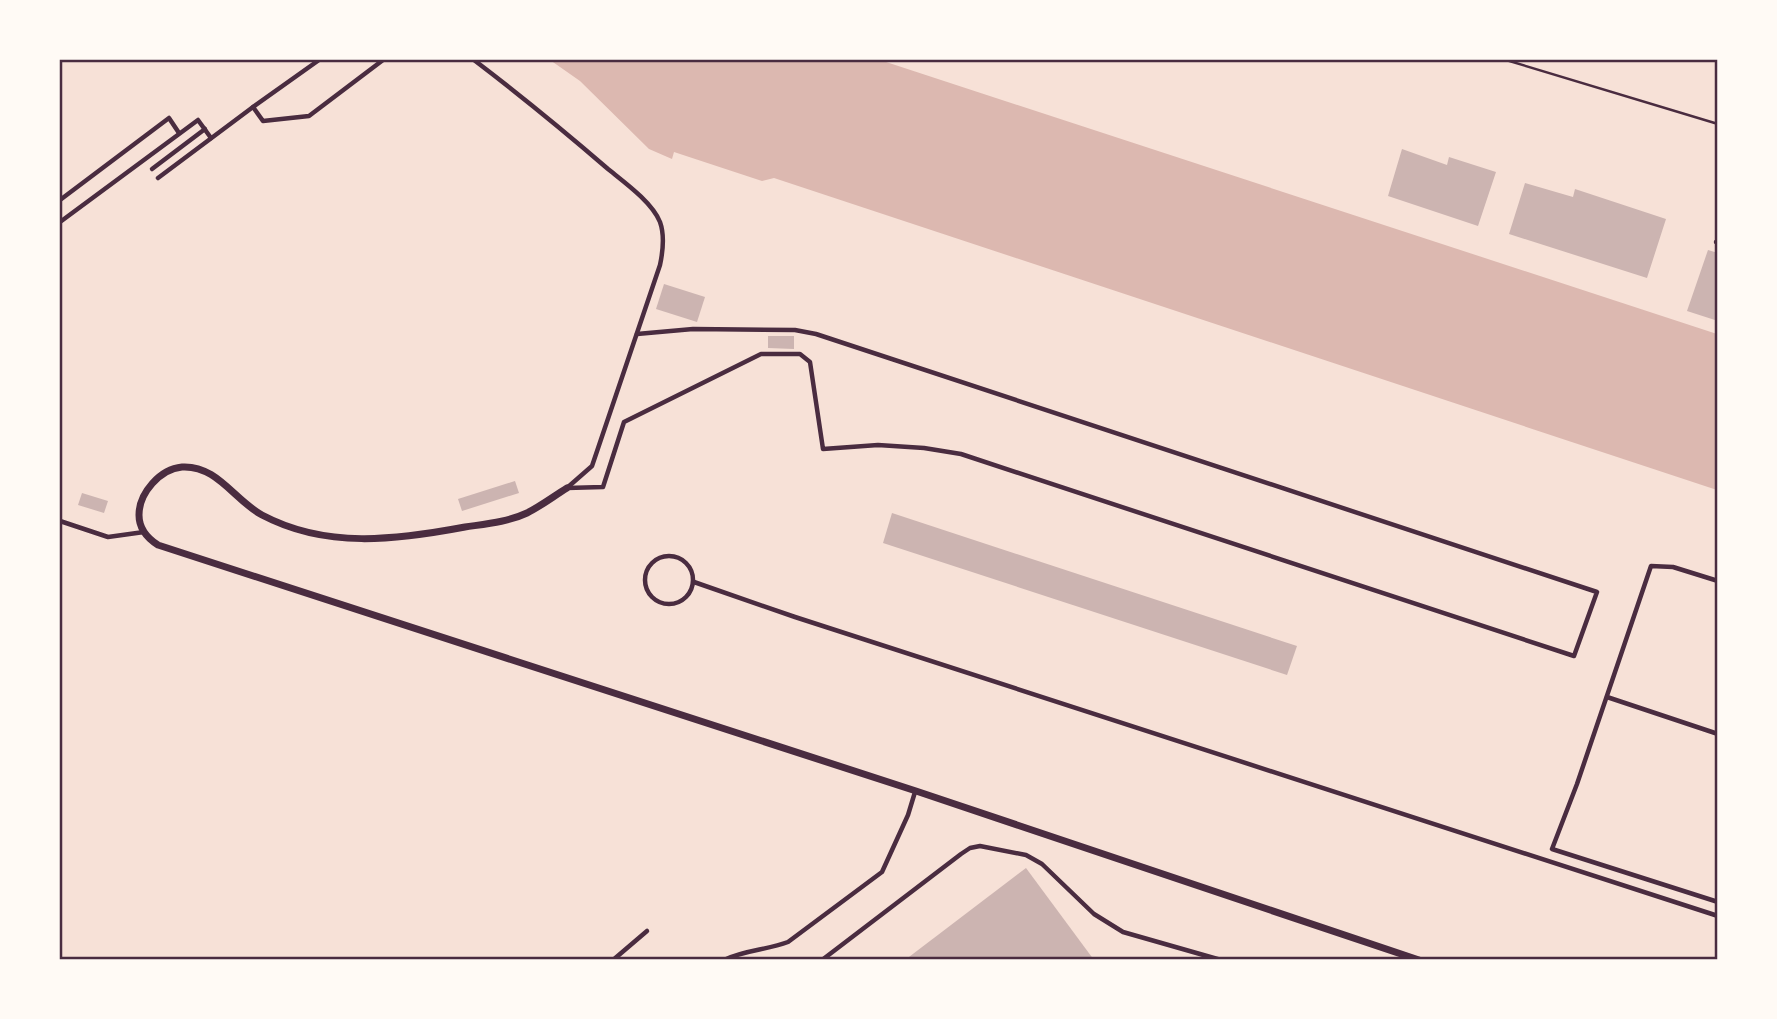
<svg xmlns="http://www.w3.org/2000/svg" width="1777" height="1019" viewBox="0 0 1777 1019" font-family="'PT Sans',sans-serif">
<rect width="100%" height="100%" fill="#f7e1d7"/>
<!-- water -->
<polygon fill="#dcb8b0" points="550,60 880,60 1717,334 1717,490 774,178 762,181 674,152 672,159 649,149 580,81"/>
<!-- building -->
<g fill="#ccb4b1">
<polygon points="1402,149 1447,165 1449,157 1496,172 1478,226 1388,196"/>
<polygon points="1525,183 1573,197 1575,189 1666,219 1647,278 1509,234"/>
<polygon points="1708,250 1718,253 1718,321 1687,311"/>
<polygon points="664,284 705,297 697,322 656,309"/>
<polygon points="768,336 794,336 794,349 768,348"/>
<polygon points="515,481 519,493 462,511 458,499"/>
<polygon points="82,493 108,501 104,513 78,505"/>
<polygon points="892,513 1297,646 1287,675 883,543"/>
<polygon points="1026,868 1094,960 905,960"/>
</g>
<g fill="none" stroke-linecap="round" stroke-linejoin="round">
<!-- path -->
<polyline stroke="#4a2c40" stroke-width="2.5" points="1506,60 1718,124"/>
<!-- service -->
<g stroke="#4a2c40" stroke-width="4.5">
<polyline points="319,60 253,107 263,121 309,116 383,60"/>
<path d="M474,60C520,95 564,131 608,169C624,182 652,202 660,222C665,236 663,251 660,265L592,466L568,487"/>
<polyline points="152,169 205,129"/>
<polyline points="158,178 253,107"/>
<polyline points="60,200 169,118 179,133"/>
<polyline points="60,222 198,120 211,138"/>
<polyline points="1716,242 1718,242"/>
<path d="M567,488L603,487L624,422L761,354H800L810,362L823,449L878,445L924,448L961,454L1574,656L1597,592C1337,504 1076,420 816,334L795,330L693,329L637,334"/>
<polyline points="60,521 108,537 144,532"/>
<circle cx="669" cy="580" r="24"/>
<polyline points="1718,581 1673,567 1651,566 1577,784 1552,849 1718,902"/>
<polyline points="694,582 795,617 1718,916"/>
<polyline points="1607,697 1718,734"/>
<polyline points="613,960 647,931"/>
<path d="M724,960C744,950 767,950 788,942L882,872L908,815L915,792"/>
<polyline points="822,960 961,854 970,848 980,846 1026,855 1042,864 1094,914 1123,932 1221,960"/>
</g>
<!-- minor -->
<path stroke="#4a2c40" stroke-width="7" d="M567,488C554,496 541,506 527,513C508,522 485,524 465,527C396,540 326,549 262,515C234,500 217,465 182,467C160,469 139,493 139,515C139,528 147,538 158,545L916,791L1419,960"/>
</g>
<!-- border -->
<rect width="1777" height="1019" fill="none" stroke="#fffaf5" stroke-width="122"/>
<rect x="61" y="61" width="1655" height="897" fill="none" stroke="#4a2c40" stroke-width="2.5"/>
</svg>
